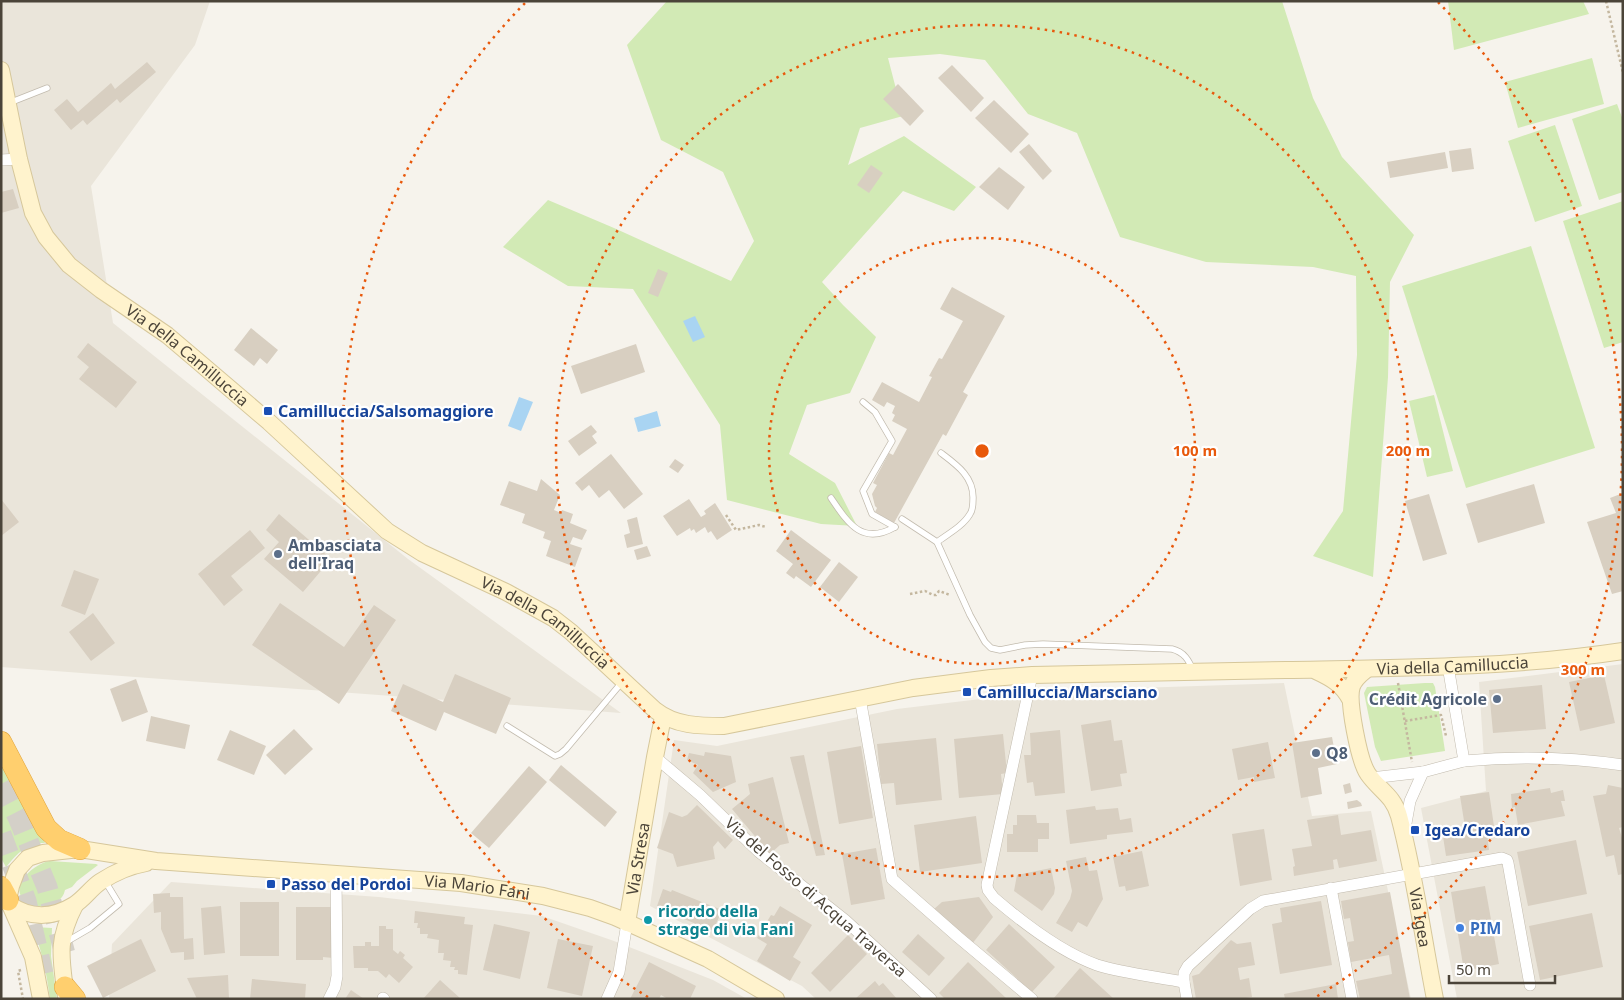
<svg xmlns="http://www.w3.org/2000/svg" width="1624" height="1000" viewBox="0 0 1624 1000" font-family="'Noto Sans',sans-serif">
<rect width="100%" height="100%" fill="#f6f3ec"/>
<!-- residential -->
<g fill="#eae5da">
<polygon points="1,1 210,1 195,45 91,186 113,323 408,559 621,713 1,667"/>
<polygon points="1623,664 1623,999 1457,999 1421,808 1486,791 1479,682"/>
<polygon points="1284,683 1312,816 1371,811 1411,999 816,999 802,986 650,906 674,740 717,746 897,709 1048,691"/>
<polygon points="171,882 379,897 542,916 614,941 713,980 747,999 109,999 112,944"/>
</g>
<!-- green -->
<g fill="#d2eab5">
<polygon points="667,1 1282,1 1313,98 1342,157 1414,235 1390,282 1388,377 1373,577 1313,556 1343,511 1357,355 1356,276 1313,267 1206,262 1120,237 1077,133 1028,114 985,60 940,54 888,58 903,116 860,128 848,165 904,136 976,187 954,211 903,191 822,282 843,305 876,337 850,393 807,405 789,454 835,483 857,526 821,524 727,500 720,425 633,289 568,286 503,247 548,200 614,228 731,281 754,241 723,172 661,140 627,45"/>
<polygon points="1448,1 1583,1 1589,14 1454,50"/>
<polygon points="1592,58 1604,104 1518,128 1505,82"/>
<polygon points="1617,104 1623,120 1623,192 1599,200 1572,119"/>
<polygon points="1555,125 1582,206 1535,222 1508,141"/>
<polygon points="1623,201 1623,342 1604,348 1563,221"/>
<polygon points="1531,246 1595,448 1466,488 1402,286"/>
<polygon points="1434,395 1453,471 1427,477 1409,401"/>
<polygon points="1425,683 1433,683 1435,687 1445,751 1381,761 1375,747 1364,693 1367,687"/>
<path d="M1,755L45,843C26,843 18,853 6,867L1,858Z"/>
<path d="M50,861L96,864L98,865L77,881L72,887L65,890C62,907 34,912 23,899C10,884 35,863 50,861Z"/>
<path d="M34,927L52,928L51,956L57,999H50C47,975 42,951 33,928Z"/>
</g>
<!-- water -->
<g fill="#a9d4f2">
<polygon points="695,316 705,337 693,342 683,321"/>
<polygon points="519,397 533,402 521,431 508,426"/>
<polygon points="657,411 661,426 638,432 634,418"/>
</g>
<!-- building -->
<g fill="#d8cfc1">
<polygon points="147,62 156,72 120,103 117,99 87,125 83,120 71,130 54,110 67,99 78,112 111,83 115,89"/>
<polygon points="952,65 984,98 971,112 938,78"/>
<polygon points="898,84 924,111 910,126 883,99"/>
<polygon points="994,100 1029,134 1011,153 975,118"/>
<polygon points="1029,144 1052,171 1043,180 1019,152"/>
<polygon points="1471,148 1474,169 1452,172 1449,151"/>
<polygon points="1445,152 1448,168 1390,178 1387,162"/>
<polygon points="871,165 883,173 869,193 857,185"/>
<polygon points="999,167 1025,187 1008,210 979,187"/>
<polygon points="13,189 19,208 1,213 1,192"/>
<polygon points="658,269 668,273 658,297 648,293"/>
<polygon points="952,287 1005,316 963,392 968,395 946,436 943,434 894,523 875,512 877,508 875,506 872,494 877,485 873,483 889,453 893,455 907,429 892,421 895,415 892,413 895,406 887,402 884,407 872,400 882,382 919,402 932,377 929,376 939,358 942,359 963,321 940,309"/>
<polygon points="251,328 278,350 267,364 260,358 254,366 234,350"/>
<polygon points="88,343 137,382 116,408 79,379 89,367 77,357"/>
<polygon points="636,344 645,372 581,394 571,366"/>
<polygon points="591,425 597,432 592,436 597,443 579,456 568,441"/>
<polygon points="611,454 643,494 624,509 609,490 599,498 589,485 582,491 575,483"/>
<polygon points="675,459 684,465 678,473 669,467"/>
<polygon points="541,479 560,495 554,510 561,513 562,510 573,514 570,523 587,530 582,540 573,537 570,544 582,548 575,567 546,556 551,541 543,538 545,532 522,523 525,514 500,505 509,481 537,491"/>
<polygon points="1534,484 1545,523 1478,543 1466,504"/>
<polygon points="1623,493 1623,591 1612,594 1587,522 1616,513 1610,498"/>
<polygon points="1429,494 1447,554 1423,561 1405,501"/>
<polygon points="1,499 19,522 1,536"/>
<polygon points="689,499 701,517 706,514 704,511 715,503 732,530 717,540 711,531 708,533 705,527 696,533 694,529 691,531 690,528 677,536 663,516"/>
<polygon points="279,514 331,559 303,592 264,559 279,542 266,530"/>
<polygon points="637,517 643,544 627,548 624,535 630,533 627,520"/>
<polygon points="250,530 265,548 231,576 243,590 224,606 198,574"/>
<polygon points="791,530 831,560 811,587 796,576 794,579 786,573 793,564 776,551"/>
<polygon points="647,546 651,556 637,560 634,550"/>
<polygon points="839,562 858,577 839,602 820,587"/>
<polygon points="74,570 99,579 85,615 61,606"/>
<polygon points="280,603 344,647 374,605 396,620 339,704 252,645"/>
<polygon points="93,613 115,643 91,661 69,632"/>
<polygon points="455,674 511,698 496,734 444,712 436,731 391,711 403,684 443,702"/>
<polygon points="1604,675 1615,723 1580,731 1569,682"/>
<polygon points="136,679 148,712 122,722 110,689"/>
<polygon points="1542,685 1546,729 1493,733 1489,690"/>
<polygon points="151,716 190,725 185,749 146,741"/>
<polygon points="1111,720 1114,741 1122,740 1127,773 1120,774 1122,786 1091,791 1081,725"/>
<polygon points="294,729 313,749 285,775 266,755"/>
<polygon points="230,730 266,746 254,775 217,760"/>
<polygon points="1060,730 1065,793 1035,796 1033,782 1027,783 1024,755 1031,755 1030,733"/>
<polygon points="1003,734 1007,773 1001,774 1003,794 959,798 954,739"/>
<polygon points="1332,737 1337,764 1318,768 1322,794 1301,798 1292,743"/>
<polygon points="936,738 942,800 896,805 894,783 881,784 877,744"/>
<polygon points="1268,742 1275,778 1254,782 1254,777 1238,780 1232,749"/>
<polygon points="861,746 873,818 839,824 827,752"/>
<polygon points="705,752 731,756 736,782 713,792 693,773 698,765 687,760 689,753 704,756"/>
<polygon points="804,755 825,855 816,856 790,757"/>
<polygon points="561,765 617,812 605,827 549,780"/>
<polygon points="529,766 547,782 489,848 471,833"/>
<polygon points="773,777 789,843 780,845 770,854 732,809 750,794 748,784"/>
<polygon points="1350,783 1352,792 1345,794 1343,785"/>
<polygon points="1608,785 1623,788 1623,827 1619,828 1623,841 1623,874 1618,875 1614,855 1606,857 1593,796 1606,794"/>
<polygon points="1550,788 1551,793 1563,790 1565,801 1561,801 1565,816 1518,825 1515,807 1512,808 1511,794"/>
<polygon points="1489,792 1495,833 1487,834 1489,850 1446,856 1442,830 1465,827 1460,796"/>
<polygon points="1357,800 1361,803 1362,806 1348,809 1347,802"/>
<polygon points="697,805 733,840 725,849 718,841 713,847 715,859 677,867 673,854 657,848 669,812 682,817 687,815"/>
<polygon points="1095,806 1096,810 1118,808 1120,820 1131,818 1133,832 1107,835 1107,839 1070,844 1066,810"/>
<polygon points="1017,815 1036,815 1037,823 1049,823 1049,839 1038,839 1038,852 1007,852 1007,834 1013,834 1013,825 1017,825"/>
<polygon points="1338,815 1341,835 1371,830 1377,861 1339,868 1337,859 1333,860 1334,869 1294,876 1293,867 1295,866 1292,849 1312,846 1307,820"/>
<polygon points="976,816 982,863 920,872 914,825"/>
<polygon points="1264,829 1272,880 1240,886 1232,834"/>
<polygon points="1576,840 1587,894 1528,906 1517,852"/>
<polygon points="876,848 885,899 851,905 842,854"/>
<polygon points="1142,851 1149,886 1126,891 1125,886 1119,887 1113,857"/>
<polygon points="1086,857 1089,871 1097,870 1103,899 1087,927 1078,922 1072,932 1056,923 1070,899 1072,891 1066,861"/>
<polygon points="1051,868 1055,888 1054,894 1042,911 1014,891 1017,875"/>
<polygon points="1485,886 1499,964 1464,971 1451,892"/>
<polygon points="663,889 671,892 672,890 722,910 713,931 665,911 665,909 657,906"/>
<polygon points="1390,892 1410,999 1360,999 1356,981 1392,974 1389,955 1351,962 1348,942 1354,941 1350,918 1344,919 1341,901"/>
<polygon points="170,893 170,897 183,897 184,939 193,938 194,959 184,960 184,952 171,953 161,929 161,912 154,913 153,894"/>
<polygon points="979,897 993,917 972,944 933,910 942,902"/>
<polygon points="1321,901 1332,965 1280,974 1272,924 1282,922 1280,908"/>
<rect x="240" y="902" width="39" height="54"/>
<polygon points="221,906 225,953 204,955 201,908"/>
<polygon points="780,906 812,925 793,957 801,962 790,981 757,961 767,944 757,938 771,915 774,916"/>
<polygon points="296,907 331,907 331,917 333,917 333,958 323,957 323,960 296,960"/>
<polygon points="415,911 465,917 464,924 473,925 467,975 458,974 458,970 454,970 455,967 450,967 451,961 443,960 444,953 438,953 439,940 427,938 428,934 420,934 420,928 417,928 418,923 414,923"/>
<polygon points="1592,913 1603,967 1540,980 1529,926"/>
<polygon points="494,924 530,932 520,979 483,970"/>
<polygon points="1009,924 1055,967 1032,992 986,950"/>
<polygon points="379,926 386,926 386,929 393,929 393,950 398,954 400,951 405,955 403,958 413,967 399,983 389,974 386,978 378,971 368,971 368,968 354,968 353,946 365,946 365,942 371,942 371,946 379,946"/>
<polygon points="918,934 945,958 929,976 902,952"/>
<polygon points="848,935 867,954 830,992 811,973"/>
<polygon points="141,939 156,971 103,998 87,966"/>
<polygon points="558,939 593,946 582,996 547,988"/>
<polygon points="1231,940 1237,944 1251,942 1255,965 1238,968 1240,980 1249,978 1252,997 1240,999 1196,999 1192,976 1199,974"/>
<polygon points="649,962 696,986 690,999 668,999 661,995 659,999 630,999"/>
<polygon points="968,962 1007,999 945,999 939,993"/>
<polygon points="1080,968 1114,999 1053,999"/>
<polygon points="228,975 229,999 197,999 187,978"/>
<polygon points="252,979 306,984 305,999 250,999"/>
<polygon points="440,980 461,999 423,999"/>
<polygon points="875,981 879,986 883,983 897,999 855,999"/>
<polygon points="1336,984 1338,999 1285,999 1284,994"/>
<polygon points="351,990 364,999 345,999"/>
</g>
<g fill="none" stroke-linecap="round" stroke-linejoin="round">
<!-- highway-tunnel -->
<g stroke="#d4d0c8" stroke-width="21" stroke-dasharray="21 11" stroke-linecap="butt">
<polyline points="1,784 18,817 47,887 65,954"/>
<polyline points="1,834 26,901 43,974"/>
</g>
<defs>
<g id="lane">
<polyline points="9,103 47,88"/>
<polyline points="863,402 875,412 892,441 863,491 872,514 895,527"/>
<path d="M831,498C848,523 862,546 895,527"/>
<path d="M902,519L937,542L970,615L985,642L991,648L1000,650L1025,645L1043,644L1172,649C1184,652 1189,660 1193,671"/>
<path d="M937,542C948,534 963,526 970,514C973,510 973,504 973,499C974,477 957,465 941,453"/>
<polyline points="507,726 555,756 560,754 566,749 623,681"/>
<polyline points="66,942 90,928 119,904 105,881"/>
</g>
<g id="street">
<polyline points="1,160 19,159"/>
<path d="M1032,675L987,885L988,890L994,898C1022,922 1063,953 1097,965C1122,973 1158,977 1184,982V973L1188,966L1250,909L1263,901L1502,858L1507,860L1508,863L1530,985"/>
<polyline points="860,698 892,879 958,937 1032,999"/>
<polyline points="655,757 700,795 759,852 845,920 931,999"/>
<path d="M1464,761C1517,756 1570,757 1623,765"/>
<polyline points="1371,778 1423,772 1464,761 1448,666"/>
<polyline points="1405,829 1410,801 1423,772"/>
<polyline points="1331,888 1352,999"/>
<polyline points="1184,982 1187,999"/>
<polyline points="383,998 384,999"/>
<polyline points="329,999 335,987 337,976 336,874"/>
<polyline points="607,999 619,972 627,923"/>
</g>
<g id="secondary">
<path id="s1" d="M1,70L19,159L33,213L46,237L69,265L101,290L167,335L200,363L269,422L387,531L422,553L506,592L553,618L571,632L655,710C675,726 700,726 724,726L913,688L991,678L1032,675C1117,674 1201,671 1286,670C1399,668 1511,668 1623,651"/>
<path id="s2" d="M1367,669C1361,674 1355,678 1352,686C1347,700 1359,761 1368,774C1379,790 1393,795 1399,816C1415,876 1423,938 1435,999"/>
<path d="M1316,671C1331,678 1342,684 1350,699"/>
<path d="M9,904C30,919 53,918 74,905C84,899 91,888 100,882C115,872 129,866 146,863"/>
<path id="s3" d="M627,923L655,757L663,717"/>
<path d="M66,997C61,957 56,942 75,905"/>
<path id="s4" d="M41,999L33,957L8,900L11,886L17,870L28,858L43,853L80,849L156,861L461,883L543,896L590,908L615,917L708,959L776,999"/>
</g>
<g id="highway">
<polyline points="1,742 46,828 59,840 80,849"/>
<polyline points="1,887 8,900"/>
<polyline points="65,987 75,999"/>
</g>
</defs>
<!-- lane casing -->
<use href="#lane" stroke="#c2bbae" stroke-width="7"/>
<!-- street casing -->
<use href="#street" stroke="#c2bbae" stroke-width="12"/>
<!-- secondary casing -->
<use href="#secondary" stroke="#d6c79b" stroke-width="18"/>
<!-- highway casing -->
<use href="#highway" stroke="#e0a43c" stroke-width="22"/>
<!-- path -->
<g stroke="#c4b79f" stroke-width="2.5" stroke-dasharray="2.5 2.5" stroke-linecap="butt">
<polyline points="1606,1 1623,73"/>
<polyline points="726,515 736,530 759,525 766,527"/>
<polyline points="910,594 925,591 933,595 936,595 939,591 950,595"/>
<polyline points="1398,683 1412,762"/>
<polyline points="1405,721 1441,715 1446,736"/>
<polyline points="21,970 18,971 23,999"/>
</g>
<!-- lane -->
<use href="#lane" stroke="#fff" stroke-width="5.5"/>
<!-- street -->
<use href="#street" stroke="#fff" stroke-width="11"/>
<!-- secondary -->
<use href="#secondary" stroke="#fff3cd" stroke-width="16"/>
<!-- highway -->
<use href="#highway" stroke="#ffcf6e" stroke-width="21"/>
</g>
<!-- distance rings -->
<g fill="none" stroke="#e8590c" stroke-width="2.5" stroke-dasharray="2.5 5">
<circle cx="982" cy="451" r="213"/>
<circle cx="982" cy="451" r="426"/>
<path d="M648 997A640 640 0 0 1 526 2M1438 2A640 640 0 0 1 1316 997"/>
</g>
<!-- markers -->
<g fill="#1a4fb4" stroke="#fff" stroke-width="2">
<rect x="263" y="406" width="10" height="10" rx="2.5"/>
<rect x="962" y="687" width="10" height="10" rx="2.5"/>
<rect x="1410" y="825" width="10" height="10" rx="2.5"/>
<rect x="266" y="879" width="10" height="10" rx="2.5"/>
</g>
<g fill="#5c6f8a" stroke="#fff" stroke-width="2">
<circle cx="278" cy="554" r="5"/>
<circle cx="1497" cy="699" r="5"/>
<circle cx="1316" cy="753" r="5"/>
</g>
<circle fill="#0f9aa8" stroke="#fff" stroke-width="2" cx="648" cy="920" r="5"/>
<circle fill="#3f7fe0" stroke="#fff" stroke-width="2" cx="1460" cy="928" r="5"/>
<g text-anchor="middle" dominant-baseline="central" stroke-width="4.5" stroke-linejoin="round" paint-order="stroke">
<!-- street labels -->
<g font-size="16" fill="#4b4439" stroke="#fff">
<text stroke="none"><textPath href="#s1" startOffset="359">Via della Camilluccia</textPath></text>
<text stroke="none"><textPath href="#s1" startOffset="809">Via della Camilluccia</textPath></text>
<text stroke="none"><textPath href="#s1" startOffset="1756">Via della Camilluccia</textPath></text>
<text stroke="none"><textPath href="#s3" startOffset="65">Via Stresa</textPath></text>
<text stroke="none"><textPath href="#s4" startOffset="605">Via Mario Fani</textPath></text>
<text transform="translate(816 897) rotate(41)">Via del Fosso di Acqua Traversa</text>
<text stroke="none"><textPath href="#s2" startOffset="270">Via Igea</textPath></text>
</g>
<!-- transit labels -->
<g font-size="16" font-weight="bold" fill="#164399" stroke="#fff" text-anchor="start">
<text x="278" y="411">Camilluccia/Salsomaggiore</text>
<text x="977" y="692">Camilluccia/Marsciano</text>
<text x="1425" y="830">Igea/Credaro</text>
<text x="281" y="884">Passo del Pordoi</text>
</g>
<!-- service labels -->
<g font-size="16" font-weight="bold" fill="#4e5e75" stroke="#fff" text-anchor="start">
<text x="288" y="545">Ambasciata<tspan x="288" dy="18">dell'Iraq</tspan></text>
<text x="1487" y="699" text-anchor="end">Crédit Agricole</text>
<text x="1326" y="753">Q8</text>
</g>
<!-- culture labels -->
<g font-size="16" font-weight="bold" fill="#0d838f" stroke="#fff" text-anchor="start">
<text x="658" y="911">ricordo della<tspan x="658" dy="18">strage di via Fani</tspan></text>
</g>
<!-- shop labels -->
<g font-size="16" font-weight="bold" fill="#366cbe" stroke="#fff" text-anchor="start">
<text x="1470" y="928">PIM</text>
</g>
</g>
<circle cx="982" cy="451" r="8" fill="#e8590c" stroke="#fff" stroke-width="2.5"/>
<g font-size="15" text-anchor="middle" font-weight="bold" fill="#e8590c" stroke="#fff" stroke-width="4.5" stroke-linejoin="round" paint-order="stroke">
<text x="1195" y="456">100 m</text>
<text x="1408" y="456">200 m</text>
<text x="1583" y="675">300 m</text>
</g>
<!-- border -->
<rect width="1624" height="1000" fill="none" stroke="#4b4439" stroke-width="5"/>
<!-- scale -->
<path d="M1449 975v8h106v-8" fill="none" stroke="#4b4439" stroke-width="2.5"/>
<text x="1456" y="975" font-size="15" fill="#4b4439" stroke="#ffffff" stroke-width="4" paint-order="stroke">50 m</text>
</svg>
